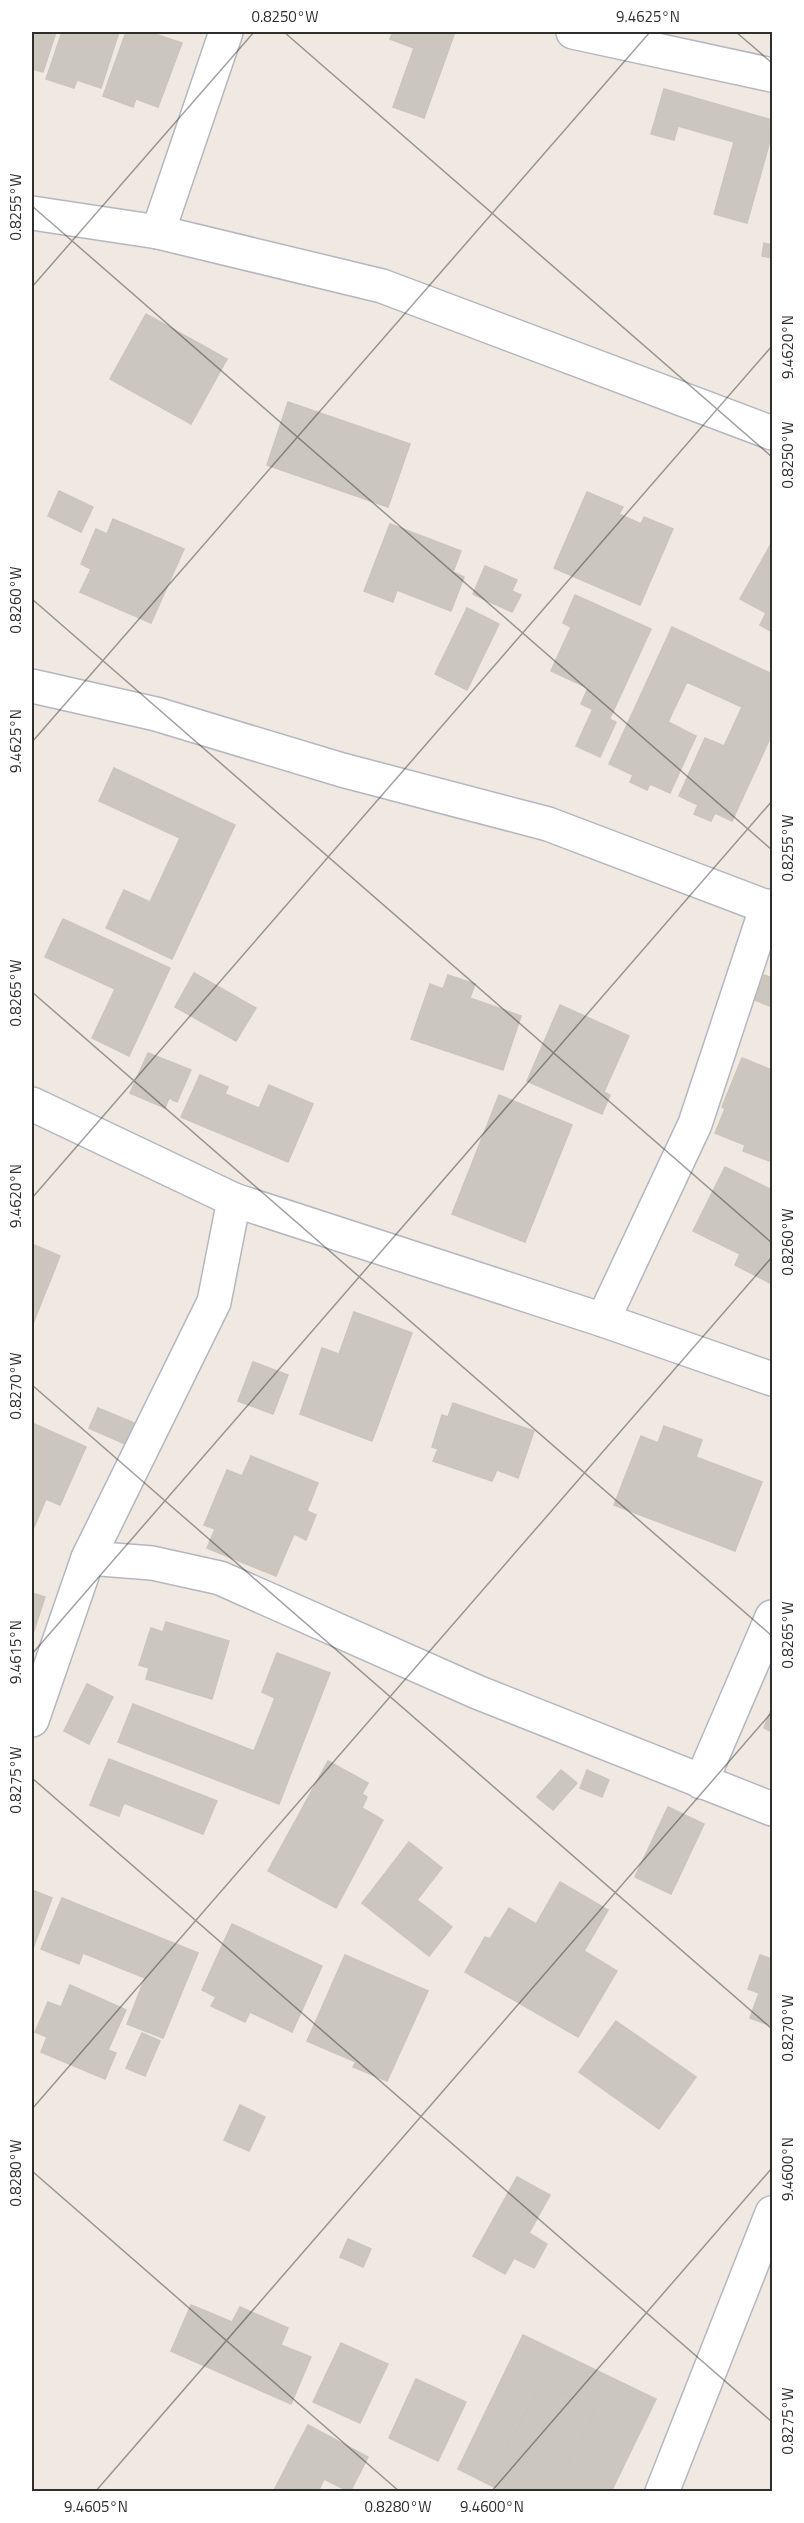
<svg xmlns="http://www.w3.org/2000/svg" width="804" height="2523" viewBox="0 0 804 2523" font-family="'Titillium Web',sans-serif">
<rect width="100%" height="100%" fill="#efe9e1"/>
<!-- building -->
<g fill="#cbc7bf" stroke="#cbc5ba" stroke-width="1.5" fill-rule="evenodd">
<polygon points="32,32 56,32 43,72 32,69"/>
<polygon points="62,32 119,32 101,88 77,80 74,88 46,79"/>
<polygon points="126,32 149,32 182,43 158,107 136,99 133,107 103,96"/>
<polygon points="393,32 455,32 424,118 393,107 414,48 390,39"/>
<polygon points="664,89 772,120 772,134 747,223 714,214 734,142 678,126 674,140 651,134"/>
<polygon points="764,243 772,245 772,258 762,256"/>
<polygon points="146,314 227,359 191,424 110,379"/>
<polygon points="288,402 410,444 388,507 267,465"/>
<polygon points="59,491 93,507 81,532 48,516"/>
<polygon points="587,492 623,507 619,514 641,524 644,517 673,529 640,605 554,568"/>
<polygon points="113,519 184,549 151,623 80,592 91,569 81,564 96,529 107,534"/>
<polygon points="390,524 461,551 453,572 464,577 451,611 397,590 393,602 364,591"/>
<polygon points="771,544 772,545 772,632 760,625 766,613 740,599"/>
<polygon points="485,566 517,580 512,591 521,595 512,612 473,594"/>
<polygon points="575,595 651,629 610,718 581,704 588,688 551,671 571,627 563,623"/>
<polygon points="467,608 499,624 467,690 435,674"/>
<polygon points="672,627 772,674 772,734 732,821 715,813 711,821 694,814 698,805 679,796 705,738 724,746 742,707 687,682 668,722 696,736 670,793 650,784 647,790 630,782 633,775 609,764"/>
<polygon points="592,711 616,722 600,757 576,746"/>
<polygon points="114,768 235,825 172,959 106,928 124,890 150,902 180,838 99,801"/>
<polygon points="63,919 170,968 129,1056 92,1038 115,989 45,957"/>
<polygon points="194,973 256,1008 236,1041 175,1007"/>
<polygon points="448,975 475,984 470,998 521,1016 503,1070 411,1039 430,984 443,989"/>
<polygon points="764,975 772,978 772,1007 755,1000"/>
<polygon points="560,1005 629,1036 604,1092 610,1095 602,1114 527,1081"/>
<polygon points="148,1053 191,1070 177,1102 169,1098 165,1108 130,1093"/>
<polygon points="742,1058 772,1070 772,1162 743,1151 745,1145 715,1133 725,1109 722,1107"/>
<polygon points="200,1075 228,1087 225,1094 259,1108 269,1085 313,1104 288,1162 181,1117"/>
<polygon points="499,1095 572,1125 525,1242 452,1214"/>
<polygon points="725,1167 772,1190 772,1284 735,1265 740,1254 693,1231"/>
<polygon points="32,1244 60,1256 32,1326"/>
<polygon points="354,1312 412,1333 372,1441 300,1414 322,1348 339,1354"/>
<polygon points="253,1362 288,1375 273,1414 238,1401"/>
<polygon points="453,1403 534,1431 518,1478 497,1470 492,1481 433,1461 438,1449 432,1447 442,1415 448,1417"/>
<polygon points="98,1408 134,1423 125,1444 89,1428"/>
<polygon points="32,1423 86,1447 60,1505 46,1499 32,1532"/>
<polygon points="664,1426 702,1440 696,1457 762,1482 735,1551 614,1505 641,1436 658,1443"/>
<polygon points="251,1456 318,1483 307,1511 316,1515 306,1540 294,1534 276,1576 207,1548 215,1529 204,1525 227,1470 242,1476"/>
<polygon points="32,1593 45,1597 32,1637"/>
<polygon points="166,1622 229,1641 212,1699 146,1679 149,1668 139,1665 151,1628 163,1632"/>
<polygon points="277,1653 330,1673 279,1804 118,1742 133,1704 254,1751 275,1698 262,1692"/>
<polygon points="87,1684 113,1697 89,1744 64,1731"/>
<polygon points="772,1707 772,1732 764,1728"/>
<polygon points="109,1759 217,1801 203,1834 124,1803 119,1816 90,1805"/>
<polygon points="328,1761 368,1783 362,1794 367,1797 362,1808 383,1820 336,1908 268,1871"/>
<polygon points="561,1770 577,1783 553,1810 537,1797"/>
<polygon points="587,1770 609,1780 602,1797 580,1788"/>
<polygon points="668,1807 704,1824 671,1894 635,1877"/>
<polygon points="409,1842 442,1868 417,1900 452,1927 429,1956 362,1903"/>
<polygon points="560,1882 608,1910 584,1951 617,1971 578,2037 465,1972 485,1937 490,1939 509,1908 536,1924"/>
<polygon points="32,1890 52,1898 32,1951"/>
<polygon points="62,1898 198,1953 163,2038 127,2024 145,1978 83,1953 79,1964 41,1949"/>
<polygon points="232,1924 322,1966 292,2032 250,2012 245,2022 211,2006 216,1997 202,1990"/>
<polygon points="345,1955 428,1991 387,2081 353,2067 356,2062 307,2041"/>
<polygon points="760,1955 772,1959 772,1957 772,2026 750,2018 759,1993 748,1989"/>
<polygon points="70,1985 126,2010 108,2050 116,2053 105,2079 41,2052 47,2037 35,2032 48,2002 61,2007"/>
<polygon points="616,2021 696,2077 659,2129 579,2072"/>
<polygon points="142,2033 160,2041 145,2076 126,2068"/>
<polygon points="240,2105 265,2117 249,2151 224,2140"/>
<polygon points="517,2177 550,2195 529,2233 547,2244 534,2268 514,2258 505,2274 473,2256"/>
<polygon points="348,2239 371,2249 363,2267 340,2257"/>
<polygon points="191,2305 232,2322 240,2307 288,2328 281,2345 311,2357 291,2404 171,2351"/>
<path d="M523,2335L656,2399L611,2492H504L458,2469ZM543,2382L596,2411L561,2475L507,2446Z"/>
<polygon points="341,2343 388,2364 360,2423 313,2402"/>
<polygon points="416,2379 466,2402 438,2461 389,2438"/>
<polygon points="543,2382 596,2411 561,2475 507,2446"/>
<polygon points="308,2425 368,2457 350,2492 324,2479 318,2492 273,2492"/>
</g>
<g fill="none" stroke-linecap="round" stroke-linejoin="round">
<defs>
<g id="minor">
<polyline points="573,32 772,75"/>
<polyline points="32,213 158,232 382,286 772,433"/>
<polyline points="158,232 226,32"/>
<polyline points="32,686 156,714 342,770 548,824 772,909"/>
<polyline points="32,1104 234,1200 603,1320 772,1379"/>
<polyline points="603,1320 695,1124 767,906"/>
<polyline points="88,1558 152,1563 220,1578 477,1692 772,1809"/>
<polyline points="32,1720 88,1558 214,1302 234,1200"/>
<polyline points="701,1782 772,1617"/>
<polyline points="662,2492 772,2213"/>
</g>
</defs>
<!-- minor casing -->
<use href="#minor" stroke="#b4b7c1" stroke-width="36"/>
<!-- minor -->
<use href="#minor" stroke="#fff" stroke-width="33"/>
</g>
<!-- ticks -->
<path fill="none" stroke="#2e2e2e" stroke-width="1.5" stroke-opacity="0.45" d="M284,32L772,457M736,32L772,63M32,206L772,850M32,287L254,32M32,599L772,1243M32,742L650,32M32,992L772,1636M32,1198L772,346M32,1385L772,2029M32,1654L772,801M32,1778L772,2422M32,2109L772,1257M32,2171L400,2492M95,2492L772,1712M491,2492L772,2168"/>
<!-- border -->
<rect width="804" height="2523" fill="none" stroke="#ffffff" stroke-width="66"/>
<rect x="33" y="33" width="738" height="2457" fill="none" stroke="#2e2e2e" stroke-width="2"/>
<g font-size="15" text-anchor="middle" fill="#2e2e2e">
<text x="285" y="22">0.8250°W</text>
<text x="648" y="22">9.4625°N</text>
<text transform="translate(16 207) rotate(-90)" y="5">0.8255°W</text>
<text transform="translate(788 347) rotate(-90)" y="5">9.4620°N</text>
<text transform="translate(788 455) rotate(-90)" y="5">0.8250°W</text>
<text transform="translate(16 600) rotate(-90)" y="5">0.8260°W</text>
<text transform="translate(16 741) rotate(-90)" y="5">9.4625°N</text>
<text transform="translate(788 848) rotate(-90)" y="5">0.8255°W</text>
<text transform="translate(16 993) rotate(-90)" y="5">0.8265°W</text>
<text transform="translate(16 1196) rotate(-90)" y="5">9.4620°N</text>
<text transform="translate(788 1242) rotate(-90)" y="5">0.8260°W</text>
<text transform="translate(16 1386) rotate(-90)" y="5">0.8270°W</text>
<text transform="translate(788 1635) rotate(-90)" y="5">0.8265°W</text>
<text transform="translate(16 1652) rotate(-90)" y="5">9.4615°N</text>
<text transform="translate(16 1780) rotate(-90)" y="5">0.8275°W</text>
<text transform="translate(788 2028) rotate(-90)" y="5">0.8270°W</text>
<text transform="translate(788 2169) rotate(-90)" y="5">9.4600°N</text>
<text transform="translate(16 2173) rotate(-90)" y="5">0.8280°W</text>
<text transform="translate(788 2421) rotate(-90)" y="5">0.8275°W</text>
<text x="96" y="2512">9.4605°N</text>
<text x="398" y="2512">0.8280°W</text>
<text x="492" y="2512">9.4600°N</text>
</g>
</svg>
